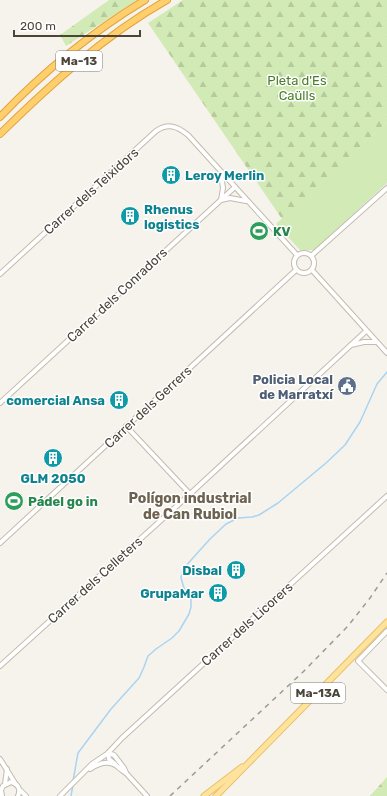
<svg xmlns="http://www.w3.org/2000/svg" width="387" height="796" viewBox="0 0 387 796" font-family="Rubik,sans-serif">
<defs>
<pattern id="forest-firs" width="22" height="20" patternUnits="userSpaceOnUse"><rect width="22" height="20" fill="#d2eab5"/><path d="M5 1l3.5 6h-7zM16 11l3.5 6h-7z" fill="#b6ca9c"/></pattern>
</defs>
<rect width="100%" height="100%" fill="#f6f3ec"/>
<!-- green -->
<polygon fill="#d2eab5" points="387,122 387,183 314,250 300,250 276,224"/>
<!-- forest -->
<g fill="url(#forest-firs)">
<polygon points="109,0 137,0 66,46 60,35"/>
<polygon points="183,0 387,0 387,122 282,219 148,23"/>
<polygon points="387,777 387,796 370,796"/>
</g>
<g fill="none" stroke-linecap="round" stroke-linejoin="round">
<!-- stream -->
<g stroke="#a9d4f2" stroke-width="1.5">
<polyline points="73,781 78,753 111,709 139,678 144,667 148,656 156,649 172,638 179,631 189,614 191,607 191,598 184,588 181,578 183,569 210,539 226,524 238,518 252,517 259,515 278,503 326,463 345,445 360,422 377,384 387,372"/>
<polyline points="71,796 73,785"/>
</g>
<defs>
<g id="minor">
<polyline points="221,174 223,188 221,200 230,198 246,201"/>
<circle cx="304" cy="263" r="10"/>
<polyline points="311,256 387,188"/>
<polyline points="312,270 387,353"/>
<path d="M0,274L156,131C168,123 177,126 188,135L297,255"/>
<polyline points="351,345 364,342 376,342"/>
<polyline points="0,403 235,187"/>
<polyline points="126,426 190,494"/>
<polyline points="0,543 296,270"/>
<polyline points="387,631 358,661 387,690"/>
<polyline points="0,666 190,494 366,331"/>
<polyline points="108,753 114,755 124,768 126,773 147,796"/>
<polyline points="108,753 109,759 115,764"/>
<polyline points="0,759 15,783"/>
<path d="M90,769C99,763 109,759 118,767C121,770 123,771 126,773"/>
<polyline points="5,784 7,769"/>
<polyline points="20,790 26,796"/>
<path d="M2,796L1,790L3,786L11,782C18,784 21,789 18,796"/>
<polyline points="60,796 92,764 107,754 122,738 387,496"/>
</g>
<g id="major">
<polyline points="204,796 242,767"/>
<polyline points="216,796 387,622"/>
</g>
<g id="highway">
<path d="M0,117C43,72 92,32 145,0"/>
<path d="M0,134C51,84 105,35 167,0"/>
</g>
</defs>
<!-- minor casing -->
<use href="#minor" stroke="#c2bbae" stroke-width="6"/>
<!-- major casing -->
<use href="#major" stroke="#e6c16a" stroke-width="7"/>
<!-- highway casing -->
<use href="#highway" stroke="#e0a43c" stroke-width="8"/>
<!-- minor -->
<use href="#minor" stroke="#fff" stroke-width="4"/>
<!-- major -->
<use href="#major" stroke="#ffe39c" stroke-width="5"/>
<!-- highway -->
<use href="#highway" stroke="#ffcf6e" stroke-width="6"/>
<!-- rail -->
<polyline stroke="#9a9a9a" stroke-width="1.5" stroke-dasharray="5 5" stroke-linecap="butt" points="170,796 303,672 348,626 370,598 387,573"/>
</g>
<!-- icons -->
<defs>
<symbol id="building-disc" viewBox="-11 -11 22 22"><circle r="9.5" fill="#0f9aa8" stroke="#fff"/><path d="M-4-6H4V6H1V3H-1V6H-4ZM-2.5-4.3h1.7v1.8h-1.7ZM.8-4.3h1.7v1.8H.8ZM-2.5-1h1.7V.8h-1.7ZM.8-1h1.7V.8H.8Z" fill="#fff"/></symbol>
<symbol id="stadium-disc" viewBox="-11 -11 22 22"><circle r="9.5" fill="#2e9e5b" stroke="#fff"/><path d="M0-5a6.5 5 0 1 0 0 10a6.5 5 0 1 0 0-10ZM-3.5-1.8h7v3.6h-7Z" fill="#fff"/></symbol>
<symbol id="civic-disc" viewBox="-11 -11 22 22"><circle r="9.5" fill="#5c6f8a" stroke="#fff"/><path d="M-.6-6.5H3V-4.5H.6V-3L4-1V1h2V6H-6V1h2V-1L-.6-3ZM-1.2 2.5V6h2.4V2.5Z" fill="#fff"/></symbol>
</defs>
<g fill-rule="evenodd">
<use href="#building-disc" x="160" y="164" width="22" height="22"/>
<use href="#building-disc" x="119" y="205" width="22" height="22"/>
<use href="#stadium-disc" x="248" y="220" width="22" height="22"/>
<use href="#civic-disc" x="336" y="375" width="22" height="22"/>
<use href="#building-disc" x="108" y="389" width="22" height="22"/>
<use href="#building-disc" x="42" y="447" width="22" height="22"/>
<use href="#stadium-disc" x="3" y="490" width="22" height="22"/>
<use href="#building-disc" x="225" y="559" width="22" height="22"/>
<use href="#building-disc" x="207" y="582" width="22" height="22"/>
</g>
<g text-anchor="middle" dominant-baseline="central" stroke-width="3" stroke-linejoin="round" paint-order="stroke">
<!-- shield labels -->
<g fill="#fff" stroke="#817c74" stroke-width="1">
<rect x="56" y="51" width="46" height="20" rx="3"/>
<rect x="291" y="683" width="54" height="20" rx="3"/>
</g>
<g font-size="12" font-weight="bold" fill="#4b4439">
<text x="79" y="61">Ma-13</text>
<text x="318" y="693">Ma-13A</text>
</g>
<!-- park labels -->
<g font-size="13" fill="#4a7f2a" stroke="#fff">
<text x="297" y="80">Pleta d'Es<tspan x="297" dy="15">Caülls</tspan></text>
</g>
<!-- culture labels -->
<g font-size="13" font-weight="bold" fill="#0d838f" stroke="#fff" text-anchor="end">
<text x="185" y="175" text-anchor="start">Leroy Merlin</text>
<text x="144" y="209" text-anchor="start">Rhenus<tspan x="144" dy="15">logistics</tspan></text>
<text x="105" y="400">comercial Ansa</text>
<text x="53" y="478" text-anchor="middle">GLM 2050</text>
<text x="222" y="570">Disbal</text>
<text x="204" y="593">GrupaMar</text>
</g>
<!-- street labels -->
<g font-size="13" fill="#4b4439" stroke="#fff">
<text transform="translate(91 191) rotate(-42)">Carrer dels Teixidors</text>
<text transform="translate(117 295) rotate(-43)">Carrer dels Conradors</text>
<text transform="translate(148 407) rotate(-43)">Carrer dels Gerrers</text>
<text transform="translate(95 580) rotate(-42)">Carrer dels Celleters</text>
<text transform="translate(247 624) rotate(-42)">Carrer dels Licorers</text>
</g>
<!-- leisure labels -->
<g font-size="13" font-weight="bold" fill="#27864d" stroke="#fff" text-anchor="start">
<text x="273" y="231">KV</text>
<text x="28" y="501">Pádel go in</text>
</g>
<!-- service labels -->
<g font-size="13" font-weight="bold" fill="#4e5e75" stroke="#fff" text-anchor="end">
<text x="333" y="379">Policia Local<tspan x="333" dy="15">de Marratxí</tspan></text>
</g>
<!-- neighbourhood labels -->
<g font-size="14" font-weight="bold" fill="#6e6250" stroke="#fff">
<text x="190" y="498">Polígon industrial<tspan x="190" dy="16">de Can Rubiol</tspan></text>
</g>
</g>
<!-- scale -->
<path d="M14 30v6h126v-6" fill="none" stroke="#4b4439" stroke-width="2"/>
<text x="20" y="30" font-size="12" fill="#4b4439" stroke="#ffffff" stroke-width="3" paint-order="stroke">200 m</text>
</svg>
